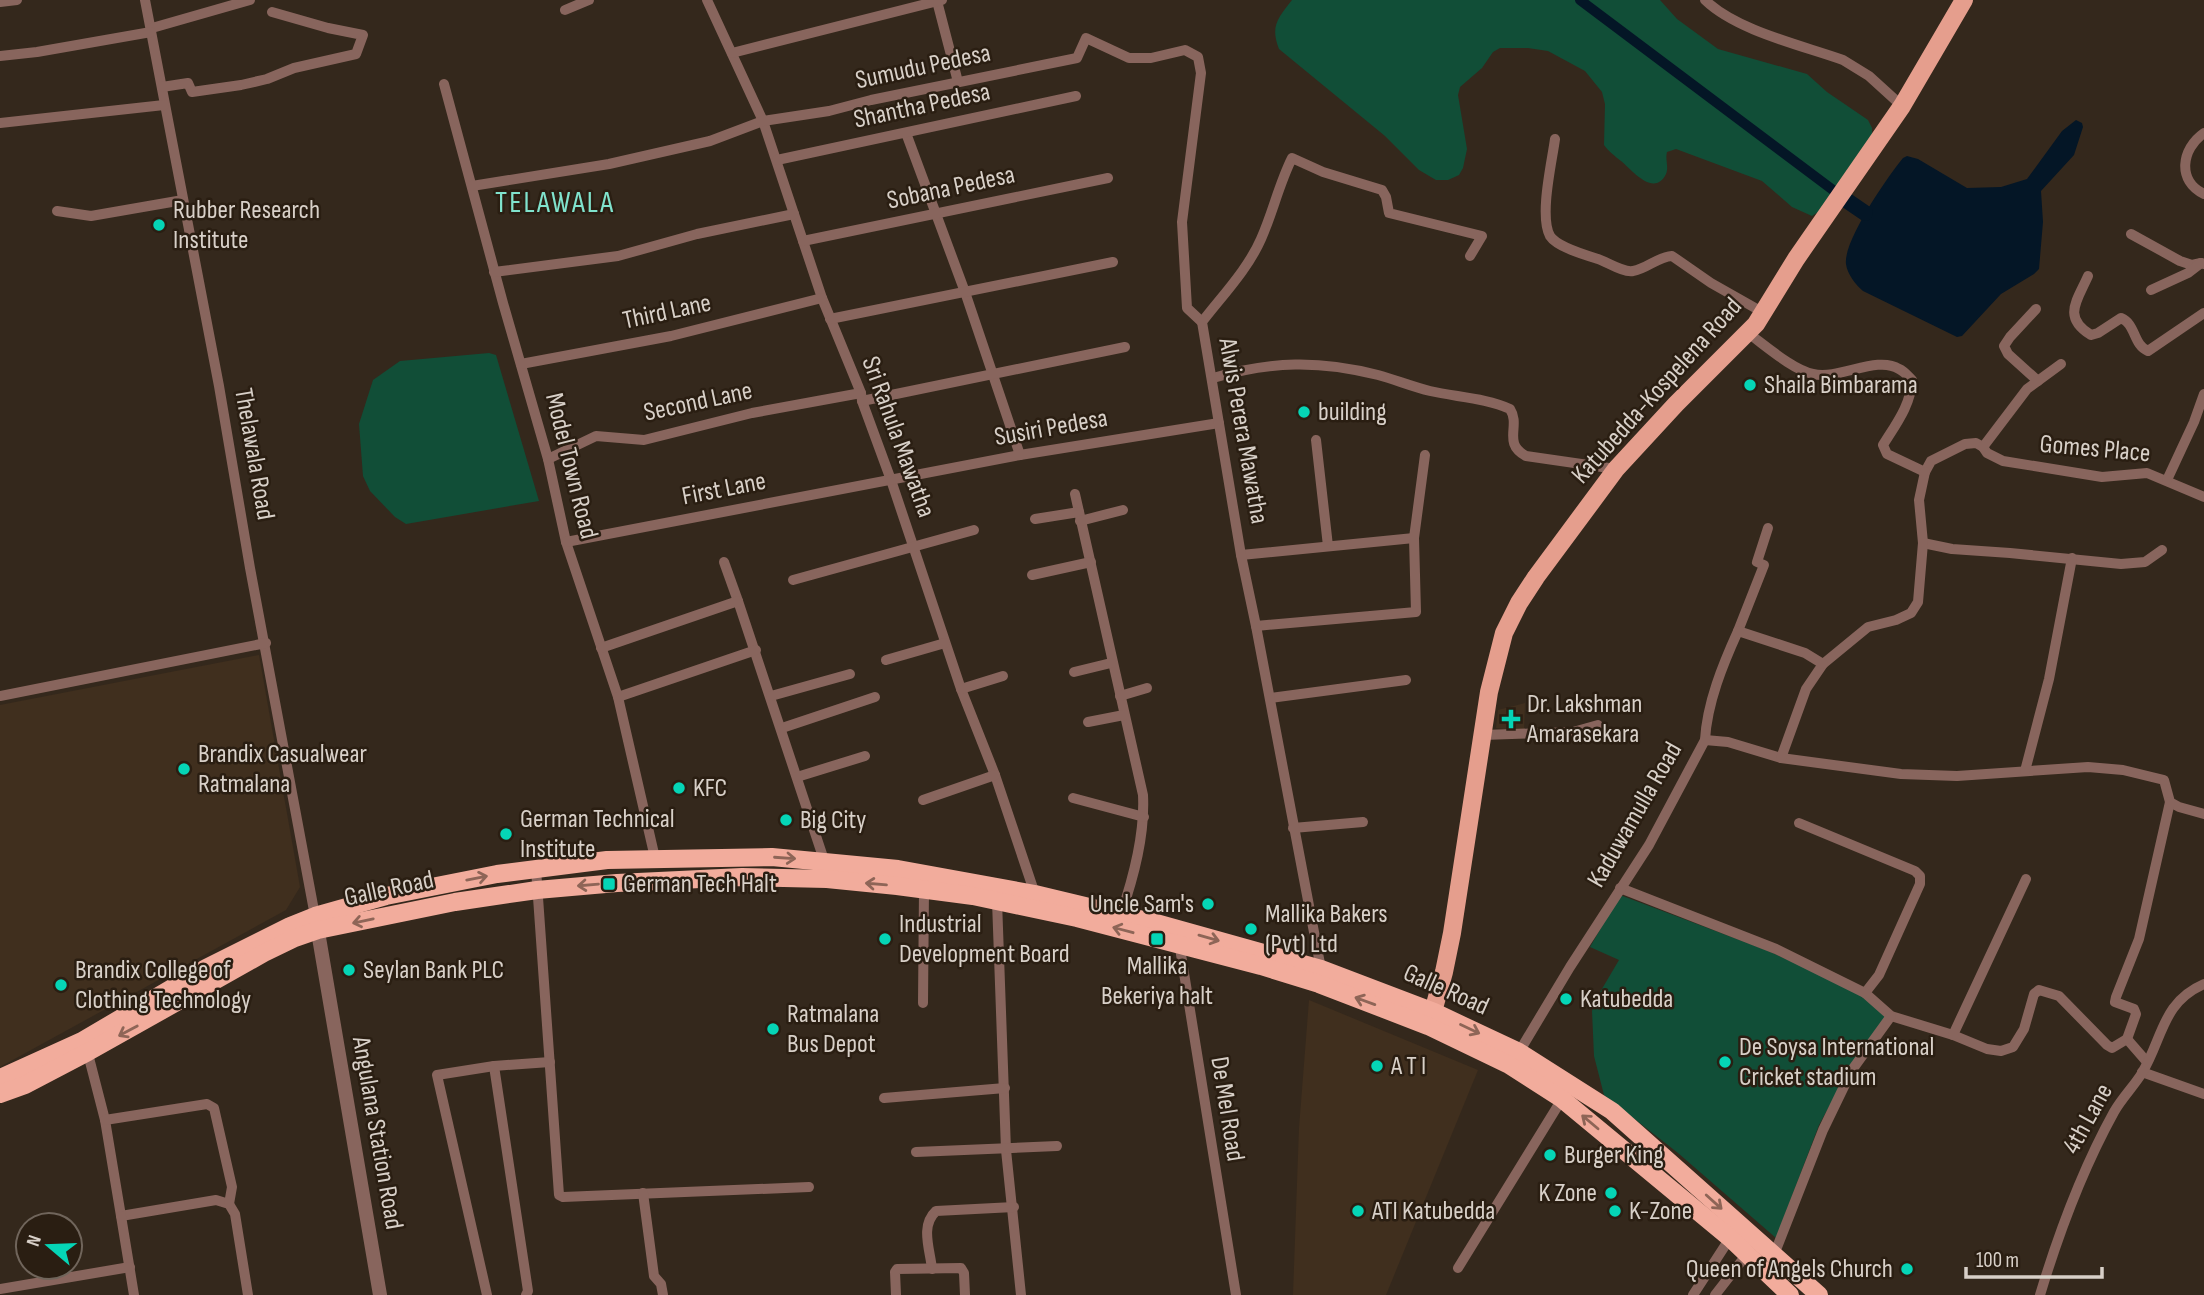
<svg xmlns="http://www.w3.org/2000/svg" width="2204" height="1295" viewBox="0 0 2204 1295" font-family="'Sofia Sans Condensed',sans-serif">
<rect width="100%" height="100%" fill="#34281c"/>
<!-- built -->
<g fill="#402f1e">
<polygon points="259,655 300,887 286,910 0,1067 0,705"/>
<polygon points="1525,703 1524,732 1496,728 1498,710"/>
<polygon points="1309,1000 1478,1070 1386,1295 1293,1295 1299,1128"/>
</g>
<!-- green -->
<g fill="#114e37">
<path d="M1292,0H1660L1677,19L1718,49L1807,74L1827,92L1868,120L1872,128V134L1818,212L1812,216L1792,207L1762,181L1676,149L1667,152C1665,160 1669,167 1666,174C1654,198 1632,170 1621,161C1615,156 1609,152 1604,145L1605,104L1602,92L1585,71L1548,51L1528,48H1500L1493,52L1482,68L1460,87L1458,95L1467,149L1463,168L1459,175L1448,180H1436L1419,170L1385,136L1279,49C1270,26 1278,18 1292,0Z"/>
<polygon points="489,353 496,355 539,501 406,524 395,517 370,491 363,476 359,424 373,380 400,361"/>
<polygon points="1620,895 1766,950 1859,992 1887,1016 1850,1068 1819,1125 1776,1238 1678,1153 1604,1095 1594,1056 1592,1011 1596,999 1619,960 1590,947"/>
</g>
<!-- water -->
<path fill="#041626" d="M2076,120L2082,123L2083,127L2074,155L2041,191L2043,222L2039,269L2034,274L2001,294L1962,336L1957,337L1863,291C1856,285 1847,274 1846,264C1843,241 1888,176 1903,158L1907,156L1918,159L1967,188L2001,187L2027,179L2062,131Z"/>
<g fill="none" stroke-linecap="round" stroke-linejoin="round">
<!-- canal -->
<polyline stroke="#041626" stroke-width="10" points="1580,0 1833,190"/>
<!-- river -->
<polyline stroke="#041626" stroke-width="16" points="1846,200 1865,213"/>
<!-- minor -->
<g stroke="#88655d" stroke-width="10">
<polyline points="145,0 219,386 250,568 315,916"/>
<polyline points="707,0 763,121 822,298 861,393 862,401 891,480 961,689 995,775 1035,894"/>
<path d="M1705,0C1737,31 1801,45 1843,60L1869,76L1902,106"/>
<polyline points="937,1 958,82"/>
<polyline points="0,2 17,0"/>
<polyline points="565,10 589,0"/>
<polyline points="152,28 250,0"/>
<polyline points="732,53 942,0"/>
<polyline points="0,56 37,52 151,32"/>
<polyline points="444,84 503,303 548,459 566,542 618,697 655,858"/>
<polyline points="162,87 188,83 192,92 241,85 267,79 294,68 356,54 363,35 328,28 272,12"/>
<polyline points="0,123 164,105"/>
<polyline points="906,133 965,292 1020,455"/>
<path d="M2204,133C2181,149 2177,181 2204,194"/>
<path d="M1555,139C1552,162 1539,216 1550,236C1557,247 1585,255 1598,259C1607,262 1624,273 1633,271C1647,269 1657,257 1672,256L1711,283L1764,313"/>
<polyline points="777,160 1076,96"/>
<polyline points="472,186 609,164 710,141 763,121 829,111 871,100 1077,58 1086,38 1129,58 1151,58 1185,50 1198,57 1201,73 1182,222 1187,308 1202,322"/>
<polyline points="57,211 91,216 183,200"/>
<polyline points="2131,234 2180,261 2192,265 2201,263 2204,264"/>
<polyline points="803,241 1108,178"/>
<polyline points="494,272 618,256 697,234 794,214"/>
<path d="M2088,276C2077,301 2062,317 2091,335L2098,333L2121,318C2136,324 2133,345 2148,351L2204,313"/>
<polyline points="2151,290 2188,273 2201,263"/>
<polyline points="2036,309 2010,337 2004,346 2008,354 2038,381"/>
<polyline points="830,319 1113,262"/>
<path d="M1748,333C1766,346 1793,370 1813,374C1840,380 1877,355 1899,369C1904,371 1908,376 1912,380C1911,405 1896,424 1883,445L1887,454L1925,472L1931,461L1965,444L1976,443L1983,447L1987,453L2003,461L2102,477L2147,473L2204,497"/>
<polyline points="521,364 671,336 822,298"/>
<path d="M1213,378C1271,361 1319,360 1378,375C1396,380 1413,387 1430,391C1456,397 1486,398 1510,409C1521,426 1502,443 1526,456L1616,469"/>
<polyline points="862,401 1125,347"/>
<polyline points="1316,440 1328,546"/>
<polyline points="1983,447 2027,389 2061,364"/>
<polyline points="548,459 596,436 644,440 752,413 861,393"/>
<polyline points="2167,480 2194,422 2204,394"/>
<path d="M1075,494L1143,795C1145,835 1134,876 1121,914"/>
<polyline points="1035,519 1079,512"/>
<polyline points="1080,521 1123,510"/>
<polyline points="566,542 1020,455 1219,423"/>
<polyline points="1923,543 1952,549 2010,553 2121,564 2145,562 2162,550"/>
<polyline points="1241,555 1414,538"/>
<polyline points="724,562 738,601"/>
<polyline points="1032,575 1091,562"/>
<polyline points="793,580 974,530"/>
<polyline points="1256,626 1416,612 1414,538 1425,455"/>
<polyline points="1738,631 1764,565 1757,562 1768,528"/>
<polyline points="601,648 738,601 826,866"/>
<polyline points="886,660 945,643"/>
<polyline points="1074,672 1111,663"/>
<polyline points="961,689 1003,676"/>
<polyline points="0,696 266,643"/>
<polyline points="771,696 850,674"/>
<polyline points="1120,696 1147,688"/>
<polyline points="618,697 756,650"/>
<polyline points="1270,698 1406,680"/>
<polyline points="1088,722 1124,715"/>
<polyline points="782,728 875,697"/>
<polyline points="1483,735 1573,732 1598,725"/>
<polyline points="1705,740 1728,742 1781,758 1901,774 1957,776 2088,767 2123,770 2164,780 2170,802 2179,807 2204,814"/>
<polyline points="1781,758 1806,689 1823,664 1868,627 1896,620 1911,613 1918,602 1923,543 1919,500 1925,472"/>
<polyline points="2025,771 2049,679 2072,558"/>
<polyline points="797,777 865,756"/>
<polyline points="1073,798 1144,817"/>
<polyline points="923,800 995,775"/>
<polyline points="1799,823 1915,871 1920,876 1920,884 1879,975 1865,993"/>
<polyline points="1293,828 1363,822"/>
<polyline points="536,869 559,1195 563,1197 809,1187"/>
<polyline points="1620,888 1776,949 1865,993 1891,1016 1953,1035 1987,1049 2001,1051 2013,1047 2024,1029 2034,994 2039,990 2059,996 2107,1045 2112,1048 2127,1039 2147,1062"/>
<polyline points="997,901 1006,1150 1021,1295"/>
<polyline points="1179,942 1236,1295"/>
<path d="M1321,969L1256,626L1241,555L1202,322C1222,296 1248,269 1261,239C1273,212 1279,184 1292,158L1323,172L1382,190L1386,197L1389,213L1482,236L1470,256"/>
<polyline points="923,1003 924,889"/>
<polyline points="1953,1035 2026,879"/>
<polyline points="2127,1039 2136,1014 2134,1009 2115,1002 2116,997 2139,939 2170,802"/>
<polyline points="87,1050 105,1120 121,1216 216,1200 229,1204 235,1214 248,1295"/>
<path d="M1519,1052L1570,967L1649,845L1705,740C1707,703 1723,664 1738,631L1805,653L1823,664"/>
<polyline points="494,1066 528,1291 526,1295"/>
<polyline points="2142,1072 2204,1094"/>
<polyline points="884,1098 1005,1088"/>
<polyline points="105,1120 207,1104 214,1108 232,1187 229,1204"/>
<polyline points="916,1152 1057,1146"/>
<polyline points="643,1193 654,1276 661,1284 663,1295"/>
<polyline points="121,1216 134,1295"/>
<polyline points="1774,1255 1823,1130 1852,1070 1891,1016"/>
<polyline points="1458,1268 1562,1099"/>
<path d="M932,1269C930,1249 920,1226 936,1211L1014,1207"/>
<polyline points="0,1289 130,1267"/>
<polyline points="487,1295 437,1075 494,1066 550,1062"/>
<polyline points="896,1295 895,1272 897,1269 961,1268 964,1273 965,1295"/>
<polyline points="1693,1295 1730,1238"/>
<polyline points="1715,1295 1747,1254"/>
<path d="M2040,1295C2059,1232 2082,1170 2114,1112C2122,1098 2134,1086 2142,1073C2163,1038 2162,1002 2204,984"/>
</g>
<!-- tertiary -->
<polyline stroke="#88655d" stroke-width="14" points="316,920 380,1295"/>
<!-- primary -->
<polyline stroke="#e59e8d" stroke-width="18" points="1429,1026 1444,972 1452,933 1489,692 1504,633 1519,603 1536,577 1616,469 1676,404 1756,324 1796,259 1902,106 1964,0"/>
<!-- trunk -->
<g stroke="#f2ac9c" stroke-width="18">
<polyline points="0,1078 82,1041 206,968 290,926 315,916 386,896 497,874 607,860 772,857 898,869 1035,894 1156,923 1321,969 1434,1012 1519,1052 1612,1111 1819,1295"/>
<polyline points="0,1094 25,1085 88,1052 264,953 295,938 318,930 455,902 537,890 617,883 742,877 827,879 897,886 973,896 1077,918 1261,966 1319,984 1428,1026 1509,1065 1562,1099 1730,1238 1790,1295"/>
</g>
</g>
<!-- one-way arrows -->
<defs><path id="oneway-shaft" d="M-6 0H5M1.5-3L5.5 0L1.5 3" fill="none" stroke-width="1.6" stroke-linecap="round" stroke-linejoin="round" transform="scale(1.75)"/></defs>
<g stroke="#8e6557">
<use href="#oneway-shaft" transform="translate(785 858) rotate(4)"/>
<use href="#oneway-shaft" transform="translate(477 878) rotate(-11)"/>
<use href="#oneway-shaft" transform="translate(876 884) rotate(-175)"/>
<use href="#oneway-shaft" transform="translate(588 885) rotate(175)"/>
<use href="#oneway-shaft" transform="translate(363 921) rotate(168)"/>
<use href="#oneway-shaft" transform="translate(1123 930) rotate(-165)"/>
<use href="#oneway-shaft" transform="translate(1209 938) rotate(16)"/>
<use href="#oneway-shaft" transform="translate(1365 1001) rotate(-160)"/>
<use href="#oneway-shaft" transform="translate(1470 1029) rotate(25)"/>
<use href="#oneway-shaft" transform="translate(128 1031) rotate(152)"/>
<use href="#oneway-shaft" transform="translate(1590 1122) rotate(-140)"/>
<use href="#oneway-shaft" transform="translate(1714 1202) rotate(42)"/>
</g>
<!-- markers -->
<g fill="#05d5b6" stroke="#2a1e12" stroke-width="2.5">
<circle cx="159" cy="225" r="7"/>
<circle cx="1750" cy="385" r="7"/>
<circle cx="1304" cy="412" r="7"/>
<path d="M1507.5 708.5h7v7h7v7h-7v7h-7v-7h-7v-7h7z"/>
<circle cx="184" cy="769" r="7"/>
<circle cx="679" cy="788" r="7"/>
<circle cx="786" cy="820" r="7"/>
<circle cx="506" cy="834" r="7"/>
<rect x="602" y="877" width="14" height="14" rx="3.5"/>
<circle cx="1208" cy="904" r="7"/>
<circle cx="1251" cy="929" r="7"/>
<circle cx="885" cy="939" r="7"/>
<rect x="1150" y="932" width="14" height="14" rx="3.5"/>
<circle cx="349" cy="970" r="7"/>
<circle cx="61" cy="985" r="7"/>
<circle cx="1566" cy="999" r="7"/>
<circle cx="773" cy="1029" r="7"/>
<circle cx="1725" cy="1062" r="7"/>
<circle cx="1377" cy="1066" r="7"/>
<circle cx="1550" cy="1155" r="7"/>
<circle cx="1611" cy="1193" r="7"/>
<circle cx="1358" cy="1211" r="7"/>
<circle cx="1615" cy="1211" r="7"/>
<circle cx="1907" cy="1269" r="7"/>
</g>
<g text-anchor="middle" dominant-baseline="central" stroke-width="5" stroke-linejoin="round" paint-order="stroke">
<!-- street labels -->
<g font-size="26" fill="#d8d0c8" stroke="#2a1e12">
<text transform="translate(923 67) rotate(-12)">Sumudu Pedesa</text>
<text transform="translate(922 106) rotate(-12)">Shantha Pedesa</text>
<text transform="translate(951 188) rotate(-12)">Sobana Pedesa</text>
<text transform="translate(667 312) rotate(-12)">Third Lane</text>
<text transform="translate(1657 391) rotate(-48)">Katubedda-Kospelena Road</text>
<text transform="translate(698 402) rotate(-12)">Second Lane</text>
<text transform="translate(1051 428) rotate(-10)">Susiri Pedesa</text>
<text transform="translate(1243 431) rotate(80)">Alwis Perera Mawatha</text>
<text transform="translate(898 437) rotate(70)">Sri Rahula Mawatha</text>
<text transform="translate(2095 449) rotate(5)">Gomes Place</text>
<text transform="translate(254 454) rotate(80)">Thelawala Road</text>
<text transform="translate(571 466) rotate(76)">Model Town Road</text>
<text transform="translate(724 489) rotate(-11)">First Lane</text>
<text transform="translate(1635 815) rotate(-60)">Kaduwamulla Road</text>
<text transform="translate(389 889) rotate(-12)">Galle Road</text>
<text transform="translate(1446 990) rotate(24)">Galle Road</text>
<text transform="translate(1227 1109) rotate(81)">De Mel Road</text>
<text transform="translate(2088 1119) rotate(-61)">4th Lane</text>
<text transform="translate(377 1133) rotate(80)">Angulana Station Road</text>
</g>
<!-- poi labels -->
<g font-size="26" fill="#d8d0c8" stroke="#2a1e12" text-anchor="start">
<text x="173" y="210">Rubber Research<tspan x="173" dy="30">Institute</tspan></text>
<text x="1764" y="385">Shaila Bimbarama</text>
<text x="1318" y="412">building</text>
<text x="1527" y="704">Dr. Lakshman<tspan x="1527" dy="30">Amarasekara</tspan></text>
<text x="198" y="754">Brandix Casualwear<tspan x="198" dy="30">Ratmalana</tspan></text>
<text x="693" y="788">KFC</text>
<text x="520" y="819">German Technical<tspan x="520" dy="30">Institute</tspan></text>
<text x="800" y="820">Big City</text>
<text x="623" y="884">German Tech Halt</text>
<text x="1194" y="904" text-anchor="end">Uncle Sam's</text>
<text x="1265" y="914">Mallika Bakers<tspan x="1265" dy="30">(Pvt) Ltd</tspan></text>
<text x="899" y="924">Industrial<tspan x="899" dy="30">Development Board</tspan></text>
<text x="1157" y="966" text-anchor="middle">Mallika<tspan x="1157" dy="30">Bekeriya halt</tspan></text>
<text x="75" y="970">Brandix College of<tspan x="75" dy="30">Clothing Technology</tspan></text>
<text x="363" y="970">Seylan Bank PLC</text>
<text x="1580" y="999">Katubedda</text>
<text x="787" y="1014">Ratmalana<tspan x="787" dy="30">Bus Depot</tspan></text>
<text x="1739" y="1047">De Soysa International<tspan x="1739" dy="30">Cricket stadium</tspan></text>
<text x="1391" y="1066">A T I</text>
<text x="1564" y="1155">Burger King</text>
<text x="1597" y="1193" text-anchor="end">K Zone</text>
<text x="1372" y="1211">ATI Katubedda</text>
<text x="1629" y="1211">K-Zone</text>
<text x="1893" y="1269" text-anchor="end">Queen of Angels Church</text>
</g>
<!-- quarter labels -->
<g font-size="30" letter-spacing="2" fill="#80e3cd" stroke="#2a1e12">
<text x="555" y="203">TELAWALA</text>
</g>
</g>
<!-- north arrow -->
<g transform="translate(49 1246) rotate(289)"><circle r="33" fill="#2a1e12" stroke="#70655b" stroke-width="2"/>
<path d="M0-5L12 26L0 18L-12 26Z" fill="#05d5b6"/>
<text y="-10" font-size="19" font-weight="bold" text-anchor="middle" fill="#d8d0c8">N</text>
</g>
<!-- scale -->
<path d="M1966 1267v10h136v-10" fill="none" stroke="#d8d0c8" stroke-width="3.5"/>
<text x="1976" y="1267" font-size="21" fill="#d8d0c8" stroke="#2a1e12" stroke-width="5" paint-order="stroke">100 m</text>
</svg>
